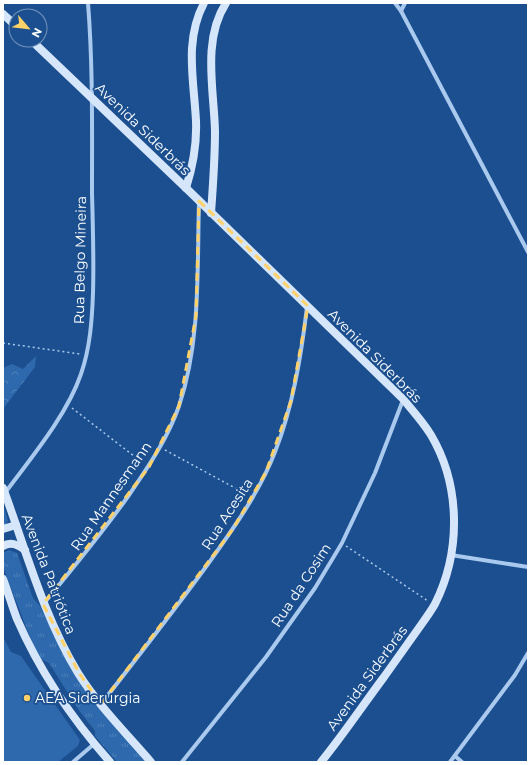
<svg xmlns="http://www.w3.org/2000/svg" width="531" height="765" viewBox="0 0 531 765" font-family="Montserrat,sans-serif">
<defs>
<pattern id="grass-tufts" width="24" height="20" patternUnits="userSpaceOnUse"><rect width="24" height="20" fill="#2e69ad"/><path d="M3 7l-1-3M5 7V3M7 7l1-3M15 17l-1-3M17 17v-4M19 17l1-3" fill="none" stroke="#4d80b9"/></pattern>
<pattern id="park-crowns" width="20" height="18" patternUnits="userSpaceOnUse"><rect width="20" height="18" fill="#2e69ad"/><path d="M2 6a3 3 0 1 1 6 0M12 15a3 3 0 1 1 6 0" fill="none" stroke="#4d80b9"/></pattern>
</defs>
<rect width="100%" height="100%" fill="#1b4f8f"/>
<!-- grass -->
<g fill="url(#grass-tufts)">
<polygon points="3,504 8,521 3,528"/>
<polygon points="9,550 17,553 33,598 40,606 61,650 84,688 146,762 117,762 95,736 95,731 78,709 49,663 39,658 28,632 6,575 3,566 3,553"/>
</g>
<!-- park -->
<polygon fill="url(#park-crowns)" points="36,356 35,367 3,409 3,368 12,364 23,369"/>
<!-- garden -->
<polygon fill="#2e69ad" points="3,637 11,652 21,656 80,740 78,746 58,762 3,762"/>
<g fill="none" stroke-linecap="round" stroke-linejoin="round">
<!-- path -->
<g stroke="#a9c9ee" stroke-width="1.5" stroke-dasharray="2 3" stroke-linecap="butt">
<polyline points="3,343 80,354"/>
<polyline points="72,408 143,463"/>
<polyline points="165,450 248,495"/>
<polyline points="346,546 428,601"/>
</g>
<!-- street -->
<g stroke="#a9c9ee" stroke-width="4">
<polyline points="395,3 401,11 405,3"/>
<polyline points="401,11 528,252"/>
<path d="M5,493C31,458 67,415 81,374C90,348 92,321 93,293C94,260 93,227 92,194C92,130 93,66 88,3"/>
<polyline points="451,555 528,567"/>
<path d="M45,602C74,567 103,532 129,495C148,467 168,438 179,406C201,341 197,269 199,201"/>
<path d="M101,704C137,658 173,612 208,564C233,529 259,493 275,452C293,406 301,357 307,307"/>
<polyline points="455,756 462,762"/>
<polyline points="73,762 94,744"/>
<polyline points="182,762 266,657 315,588 342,543 375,473 403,400"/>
<polyline points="450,762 515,675 528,653"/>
</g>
<!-- secondary -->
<g stroke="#d6e6fa" stroke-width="8">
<polyline points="3,14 16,26"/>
<path d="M31,40L186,188L403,399C413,411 423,422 431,435C461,486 461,552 435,604C431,611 426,618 421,625C409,642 397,659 384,677C363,705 343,735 321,762"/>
<path d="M186,188C193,166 197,145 196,121C194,80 184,41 204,3"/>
<path d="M211,213C213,186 215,159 215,131C214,90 202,40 226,3"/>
<path d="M3,488C26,550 43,615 78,673C98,705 126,733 151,762"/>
<polyline points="3,529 16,525"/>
<path d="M3,546C11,541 18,545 25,550"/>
<path d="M3,579C8,592 12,606 17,619C40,672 73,720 110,762"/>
</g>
</g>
<!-- marked area -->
<path fill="none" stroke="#ffd166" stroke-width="3" stroke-dasharray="8 5" stroke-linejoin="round" d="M199,201L308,306L291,401L266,472L233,529L101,704L79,673L43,604L149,467L179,406L196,316Z"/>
<!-- markers -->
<circle fill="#ffd166" stroke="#1b4f8f" stroke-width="1.5" cx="27" cy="698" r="4"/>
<g text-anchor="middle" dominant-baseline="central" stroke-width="3.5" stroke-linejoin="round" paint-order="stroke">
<!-- street labels -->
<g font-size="14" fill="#fff" stroke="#1b4f8f">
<text transform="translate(143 129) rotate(44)">Avenida Siderbrás</text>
<text transform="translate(80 260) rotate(-89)">Rua Belgo Mineira</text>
<text transform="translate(375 356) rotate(45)">Avenida Siderbrás</text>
<text transform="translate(111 496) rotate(-55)">Rua Mannesmann</text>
<text transform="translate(227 514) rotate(-57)">Rua Acesita</text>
<text transform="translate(49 574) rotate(69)">Avenida Patriótica</text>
<text transform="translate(301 585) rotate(-57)">Rua da Cosim</text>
<text transform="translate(367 678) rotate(-54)">Avenida Siderbrás</text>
</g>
<!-- poi labels -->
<g font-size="14" fill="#fff" stroke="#1b4f8f" text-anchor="start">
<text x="35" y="698">AEA Siderurgia</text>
</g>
</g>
<!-- border -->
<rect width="531" height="765" fill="none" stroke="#ffffff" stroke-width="8"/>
<!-- north arrow -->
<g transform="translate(28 28) rotate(118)"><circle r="19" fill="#1b4f8f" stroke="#7695bc"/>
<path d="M0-3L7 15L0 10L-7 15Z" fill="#ffd166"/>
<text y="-6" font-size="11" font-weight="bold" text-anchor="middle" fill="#ffffff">N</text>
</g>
</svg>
